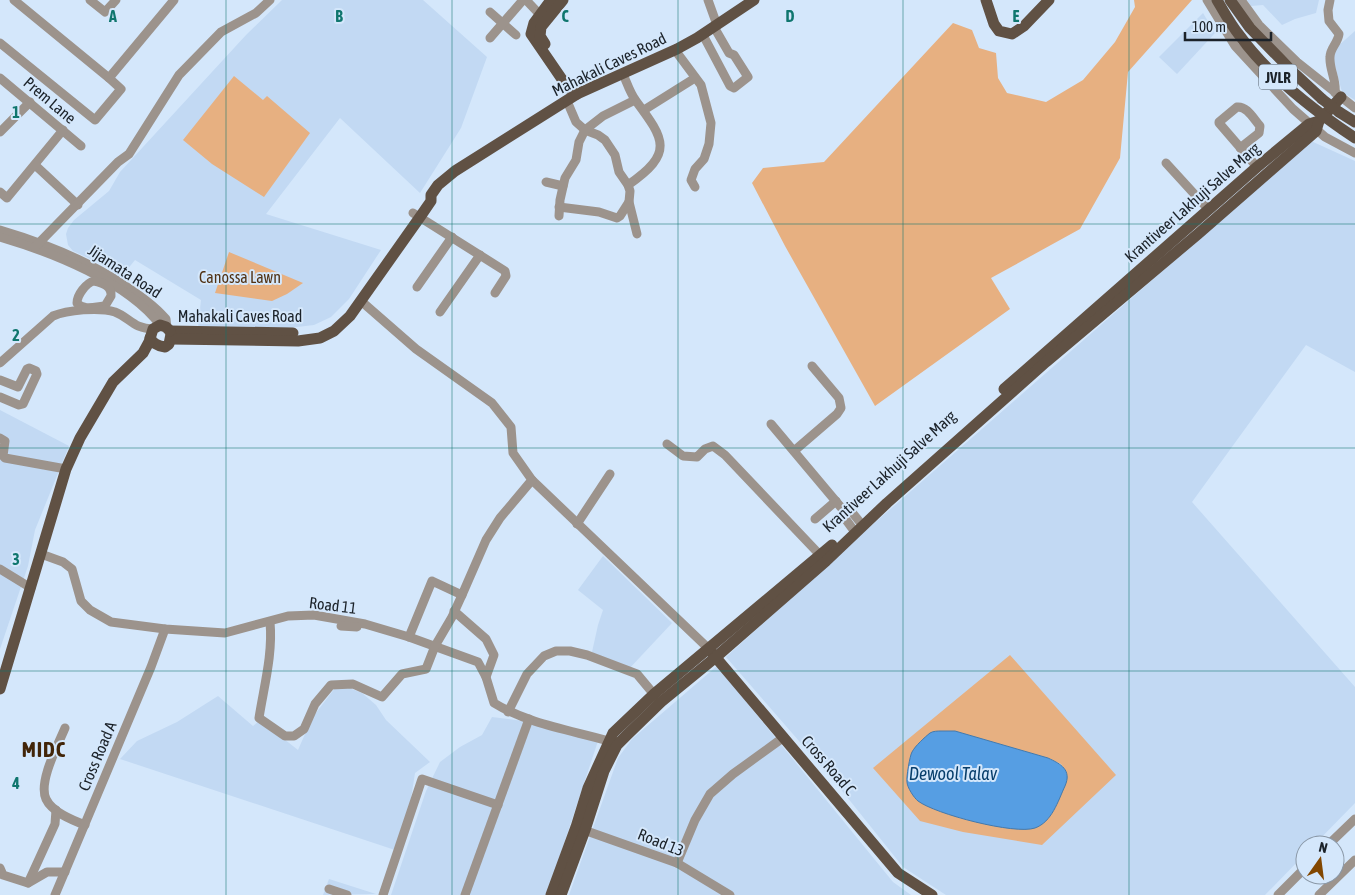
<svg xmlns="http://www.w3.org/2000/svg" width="1355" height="895" viewBox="0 0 1355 895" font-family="'Asap Condensed',sans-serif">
<rect width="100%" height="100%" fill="#d4e7fb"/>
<!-- built -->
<g fill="#c2d9f3">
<polygon points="282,0 423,0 487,57 461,128 420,193 340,118 266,214 381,250 349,299 331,317 314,325 280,329 198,328 201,300 135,260 122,276 108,267 73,251 68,245 66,234 68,228 74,220 109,191 120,172 246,35"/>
<polygon points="1247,0 1319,0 1316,13 1295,19 1282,25 1263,5 1251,6"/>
<polygon points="1203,13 1215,33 1177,74 1159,57"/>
<polygon points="1355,31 1355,100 1342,92 1333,58 1337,47"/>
<polygon points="1311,141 1355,161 1355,372 1306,345 1192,502 1355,687 1355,803 1314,845 1305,845 1305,854 1265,895 946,895 903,867 839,787 726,657 863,533"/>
<polygon points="0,410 69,446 35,530 28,566 0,649"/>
<polygon points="603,556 672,623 627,671 592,652 598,625 603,610 578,590"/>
<polygon points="717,666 893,882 911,895 569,895 618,758 632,739"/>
<polygon points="347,687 362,693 376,705 386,720 430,762 415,773 410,805 395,850 120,759 137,741 177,722 218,696 253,726 260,720 298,750 312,718 335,688"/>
<polygon points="492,717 530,722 598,741 547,895 391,895 426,791 440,762 460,747 482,735"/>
<polygon points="329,879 376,894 323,895"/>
</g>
<!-- green -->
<g fill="#e7b081" fill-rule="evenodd">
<polygon points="1134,0 1192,0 1128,72 1120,158 1080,229 991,278 1010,309 875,406 785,246 752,183 763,168 824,162 953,23 972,30 979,48 996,53 998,78 1007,93 1046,102 1083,80 1115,42 1135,7"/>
<polygon points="234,76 263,100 267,96 310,133 264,197 212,164 183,140"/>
<polygon points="229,252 303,283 287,294 272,301 215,293"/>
<path d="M1010,655L1116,775L1042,845L963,832L920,821L873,768ZM955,731L1048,758L1061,764L1066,772L1034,828H1009L959,818Z"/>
</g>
<!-- water -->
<path fill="#569ee3" stroke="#4479ab" d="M941,731H955L1048,758C1061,764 1072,770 1065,786C1058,801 1052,822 1035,828C1015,835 935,814 918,801C914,798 907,787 907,782C906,778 910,755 912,752C915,746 925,737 930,733C933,731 938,731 941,731Z"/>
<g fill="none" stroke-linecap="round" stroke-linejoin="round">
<!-- minor -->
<g stroke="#9c938c" stroke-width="9">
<polyline points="14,0 109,78 174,0"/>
<polyline points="90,0 105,12 116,0"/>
<polyline points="526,0 544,19"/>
<polyline points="708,0 717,25"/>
<polyline points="1207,0 1235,46 1293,109 1325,137 1355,153"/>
<polyline points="1241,0 1259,25 1297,62 1355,108"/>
<path d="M1330,0L1328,10L1329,21L1339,34C1338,43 1330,48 1330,57C1329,69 1337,81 1335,93"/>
<polyline points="490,12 516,35"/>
<polyline points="703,35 730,86 734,88 748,77 734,55 729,53 714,27"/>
<polyline points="490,38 523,0"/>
<polyline points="0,43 95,120 121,89 109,78"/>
<polyline points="675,50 701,85 711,123 709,144 704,159 695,169 691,180 695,187"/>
<path d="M623,74C627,83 630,93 636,101C665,140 674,153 628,185"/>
<polyline points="0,78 81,146"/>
<polyline points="567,101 576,122 585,130 598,135 605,140 615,155 619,172 628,185 630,191 629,202 637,234"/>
<polyline points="644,110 695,78"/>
<polyline points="0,132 30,102"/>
<path d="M1240,148L1259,133L1260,126C1253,118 1247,106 1237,107L1219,122V123L1257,167"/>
<polyline points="1166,163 1208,209"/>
<polyline points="35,165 78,205"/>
<polyline points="546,182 563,186"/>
<polyline points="0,192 7,198 63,130"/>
<polyline points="559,207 599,212 617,218 620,216 629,202"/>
<polyline points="413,213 505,271 506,276 495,293"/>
<polyline points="559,216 560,200 565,178 576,160 579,142 585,130 603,116 635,100"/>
<path d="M0,230C44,243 85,259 124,285C139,295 154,305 166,319L167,328"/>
<path d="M0,237C51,252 128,282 160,325"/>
<polyline points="35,247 118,162 129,154 179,75 221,32 256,13 270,0"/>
<path d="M94,281C103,283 112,286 111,296L105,306C95,307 83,311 77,303C77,295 86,283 94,281Z"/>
<polyline points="417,287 452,237"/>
<polyline points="361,301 416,349 492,403 511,427 513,453 532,480 709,649"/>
<polyline points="440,312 480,255"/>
<path d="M0,363L53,316C67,310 99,307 115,312C130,318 134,329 153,329"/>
<polyline points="0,380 18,387 27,369 29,368 36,371 37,374 23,404 19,405 0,397"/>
<polyline points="771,424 844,511 844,517 852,528"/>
<polyline points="0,438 5,441 3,456 5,458 66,469"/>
<polyline points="667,444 683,456 697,457 705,449 713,446 725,455 820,555"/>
<polyline points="794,451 837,414 841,408 839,398 812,366"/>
<polyline points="844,511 851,511 859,521"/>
<polyline points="815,519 836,501"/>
<polyline points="577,524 610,474"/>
<path d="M41,554L63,562L72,569L81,601L90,610L111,622L165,629L225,633L288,616L314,615L365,624L409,637L478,662L486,677L494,703C528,724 570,730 609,741L614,744"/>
<polyline points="0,569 31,588"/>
<polyline points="454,611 486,639 494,655 486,677"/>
<path d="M270,622C273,654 264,686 259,718L285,736H294L304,729L315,704L331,685L353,684L382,697L402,674L426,669L435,646L452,617L462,595"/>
<polyline points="341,626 357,627"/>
<polyline points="409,637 432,581 462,595 486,540 500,518 532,480"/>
<polyline points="508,712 527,674 544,656 556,651 570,651 587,655 637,674 657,698"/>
<path d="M65,728C58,745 38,782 46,799C52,812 72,820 85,825"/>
<polyline points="581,829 677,863 730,895"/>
<polyline points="1328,845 1355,819"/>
<polyline points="677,863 695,820 710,794 733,774 784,737"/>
<polyline points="0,868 3,875 28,883 47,872 65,872"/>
<polyline points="28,883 55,824 56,810"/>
<polyline points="329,889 347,895"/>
<polyline points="55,895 151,667 165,629"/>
<polyline points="383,895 422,779 498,805"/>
<polyline points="465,895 529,719"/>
<polyline points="1278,895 1305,868"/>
<polyline points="1319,895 1355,860"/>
</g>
<!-- major -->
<g stroke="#605144" stroke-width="11">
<polyline points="551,0 534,23 531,34 568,88 572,89 577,94"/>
<polyline points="986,0 994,24 999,31 1012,34 1024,26 1049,0"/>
<polyline points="1230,0 1250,28 1293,72 1322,99"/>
<polyline points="545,44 540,36 541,27 563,0"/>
<polyline points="1339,112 1355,122"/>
<polyline points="170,331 293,333"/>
<path d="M150,338C153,344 158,346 165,347L169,344L171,334"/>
<polyline points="171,339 298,341 320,338 334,331 350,316 420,217 431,201 431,195 438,185 455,171 577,94 677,49 697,38 754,0"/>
<polyline points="1004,389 1257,167 1309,124 1319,121"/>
<polyline points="712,653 898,873 932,895"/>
<polyline points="0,689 66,469 80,438 113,382 143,353 149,342 153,329 160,325 166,327 170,331"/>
<polyline points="551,895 576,827 588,788 613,733 654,694 832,545"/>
<polyline points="561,895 585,830 604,771 617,745 627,735 661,702 716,657 826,561 887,503 1046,362 1198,234 1316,131 1319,121 1341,97"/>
</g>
<!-- major-bridge -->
<g stroke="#605144" stroke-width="11">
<path d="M1217,0C1224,12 1231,25 1240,36C1268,75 1315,111 1355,138"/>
<polyline points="1322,99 1339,112"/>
</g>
</g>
<!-- grid -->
<path fill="none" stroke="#0f766e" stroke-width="1" stroke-opacity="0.55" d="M226,0V895M452,0V895M678,0V895M903,0V895M1129,0V895M0,224H1355M0,448H1355M0,671H1355"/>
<g text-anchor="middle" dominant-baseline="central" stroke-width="4" stroke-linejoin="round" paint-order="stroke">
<!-- shield labels -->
<rect fill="#d4e7fb" stroke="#525d68" stroke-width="1" x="1259" y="64.5" width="38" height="25" rx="4"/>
<g font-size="15" font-weight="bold" fill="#1b2229">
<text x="1278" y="77">JVLR</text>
</g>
<!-- street labels -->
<g font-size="16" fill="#1b2229" stroke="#d4e7fb">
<text transform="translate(609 64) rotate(-26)">Mahakali Caves Road</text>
<text transform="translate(50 100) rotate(40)">Prem Lane</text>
<text transform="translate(1192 202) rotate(-41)">Krantiveer Lakhuji Salve Marg</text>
<text transform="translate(125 271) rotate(33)">Jijamata Road</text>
<text x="240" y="316">Mahakali Caves Road</text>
<text transform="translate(889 471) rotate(-42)">Krantiveer Lakhuji Salve Marg</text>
<text transform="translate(333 605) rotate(7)">Road 11</text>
<text transform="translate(97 756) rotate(-67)">Cross Road A</text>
<text transform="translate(829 765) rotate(49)">Cross Road C</text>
<text transform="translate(661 842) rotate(22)">Road 13</text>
</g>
<!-- park labels -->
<g font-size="16" fill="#513214" stroke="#d4e7fb">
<text x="240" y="277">Canossa Lawn</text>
</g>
<!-- water labels -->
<g font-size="18" font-style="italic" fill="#073e6b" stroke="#d4e7fb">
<text x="953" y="773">Dewool Talav</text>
</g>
<!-- district labels -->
<g font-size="21" font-weight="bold" letter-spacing="1" fill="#422508" stroke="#d4e7fb">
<text x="44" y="749">MIDC</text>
</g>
</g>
<g font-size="16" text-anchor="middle" font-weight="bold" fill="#0f766e" stroke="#d4e7fb" stroke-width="4" stroke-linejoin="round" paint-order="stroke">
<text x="113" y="22">A</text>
<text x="339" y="22">B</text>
<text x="565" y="22">C</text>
<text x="790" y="22">D</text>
<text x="1016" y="22">E</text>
<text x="16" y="118">1</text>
<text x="16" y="341">2</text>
<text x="16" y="565">3</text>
<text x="16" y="789">4</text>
</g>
<!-- north arrow -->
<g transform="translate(1320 860) rotate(14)"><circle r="24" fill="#d4e7fb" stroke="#8a98a7"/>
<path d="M0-4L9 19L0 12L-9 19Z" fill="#824700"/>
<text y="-8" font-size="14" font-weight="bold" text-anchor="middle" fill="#1b2229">N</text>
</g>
<!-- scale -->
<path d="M1185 32v8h86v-8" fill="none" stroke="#1b2229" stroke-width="2.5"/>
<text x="1192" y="32" font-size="15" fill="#1b2229" stroke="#d4e7fb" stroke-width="4" paint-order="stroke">100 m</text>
</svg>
